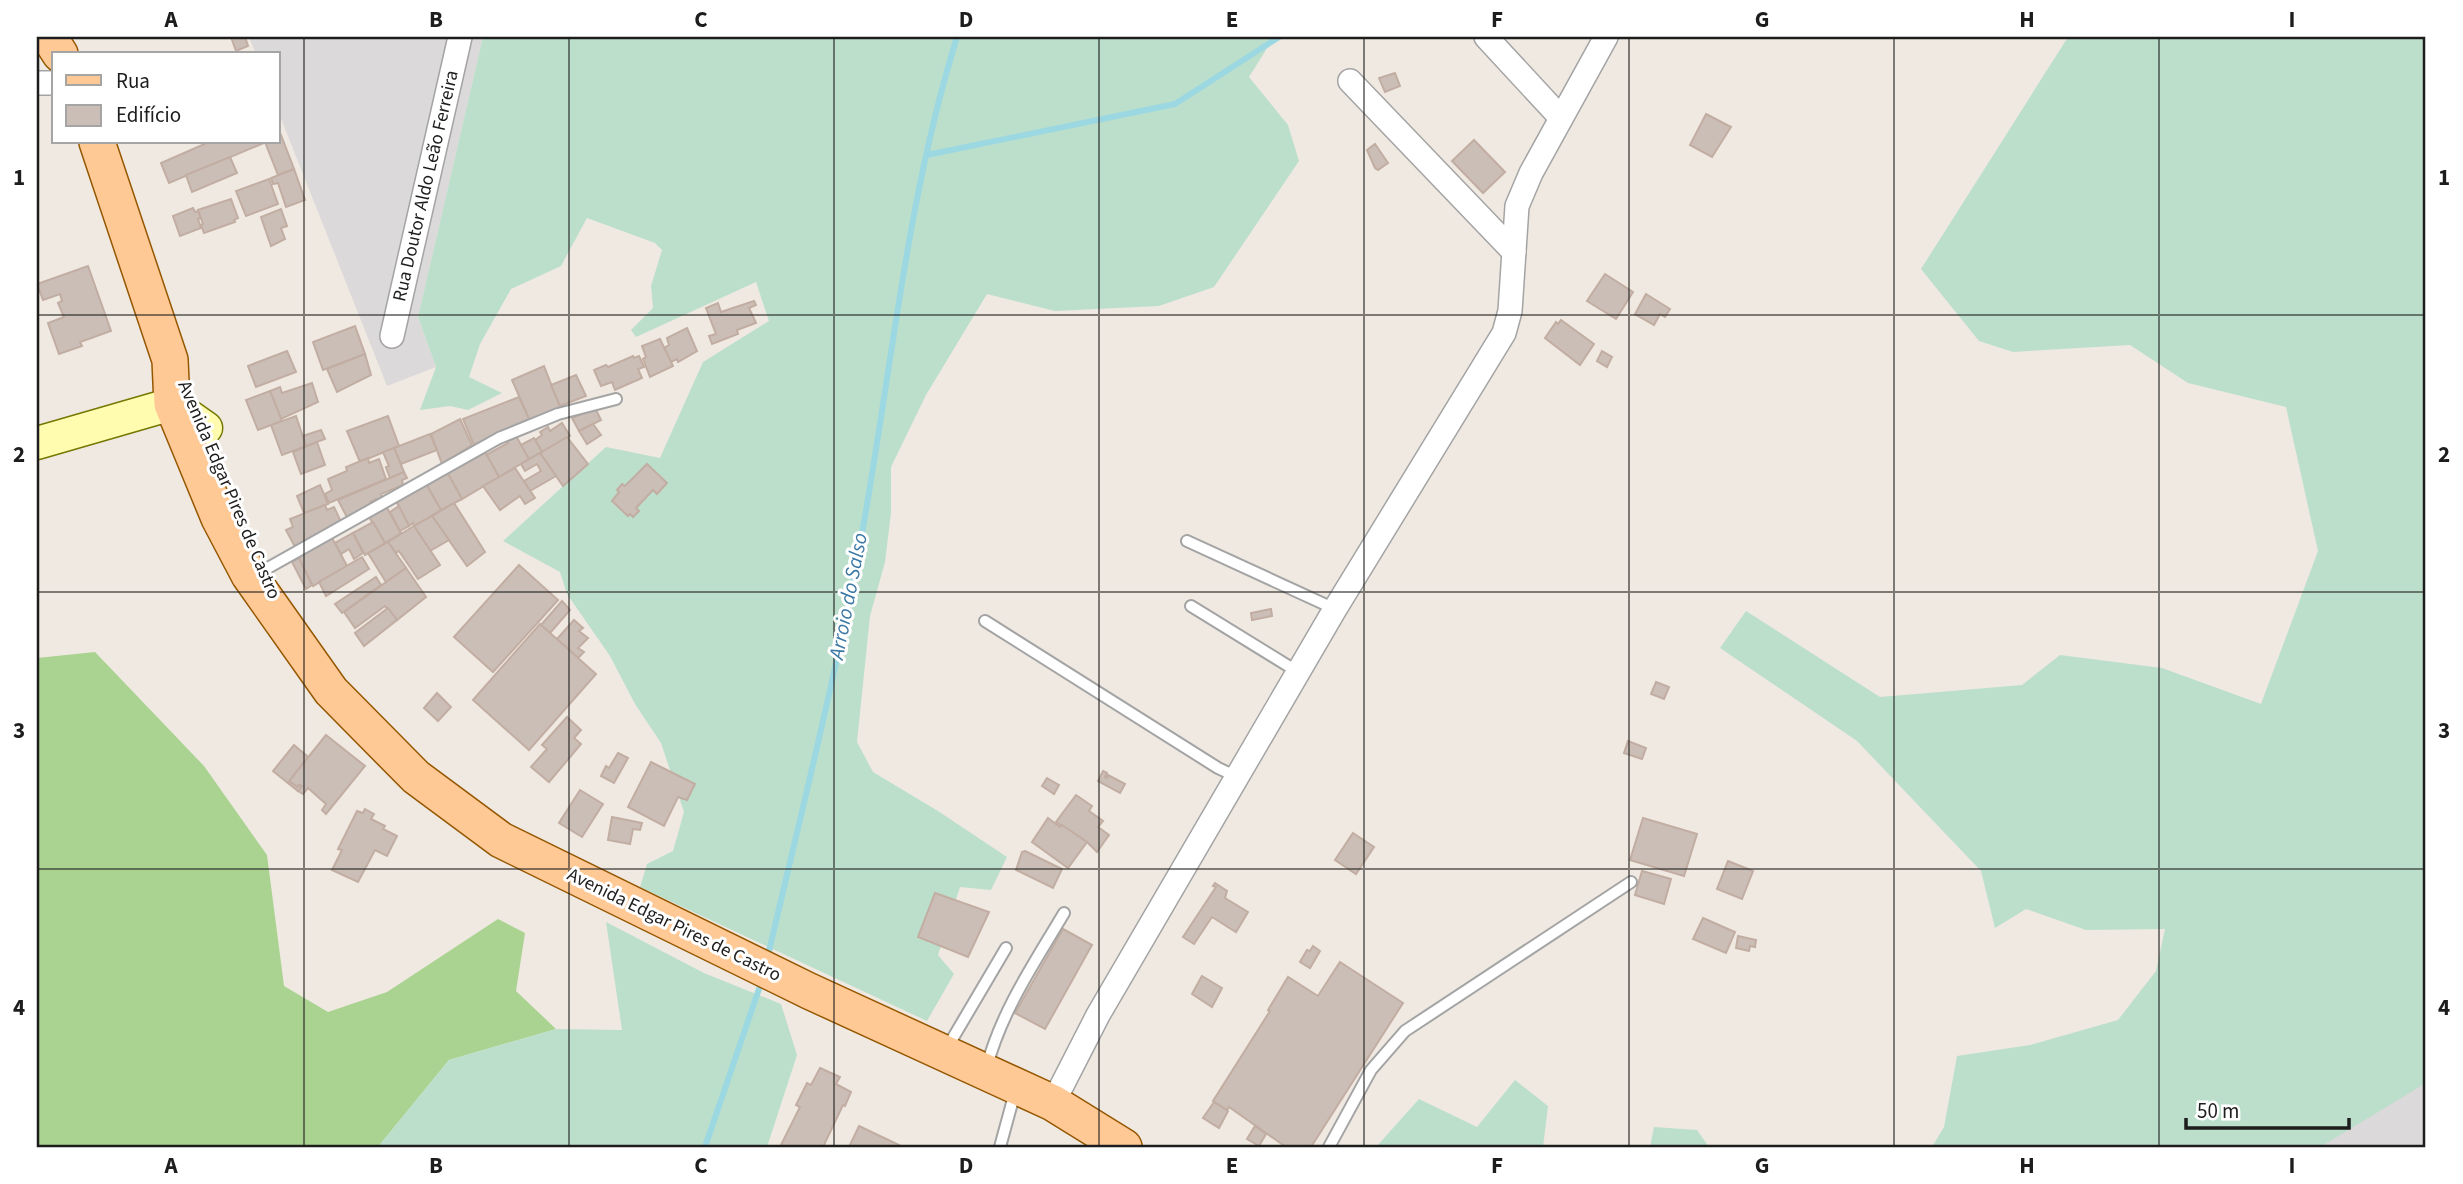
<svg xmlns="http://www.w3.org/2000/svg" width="2463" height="1184" viewBox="0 0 2463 1184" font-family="'Source Sans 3',sans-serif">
<rect width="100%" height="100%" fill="#efe9e1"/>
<!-- residential -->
<g fill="#dbd9d9">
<polygon points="249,37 483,37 418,317 436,367 387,386 278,111 278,54 256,54"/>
<polygon points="2426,1078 2426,1147 2311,1147"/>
</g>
<!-- forest -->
<polygon fill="#aad391" points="95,652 204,766 267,855 284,986 328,1012 387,992 498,919 525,933 516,991 556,1029 449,1060 378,1147 37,1147 37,658"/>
<!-- wetland -->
<g fill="#bcdfcc">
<polygon points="483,37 1274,37 1249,77 1288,125 1299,161 1214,287 1159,306 1055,311 987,294 926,395 891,467 891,513 885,562 870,616 857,742 873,772 938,811 1007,857 991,890 960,887 938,955 954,974 927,1021 640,887 647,864 673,851 684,812 661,743 635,704 610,656 567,594 560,572 503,541 606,447 660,458 703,362 769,321 756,282 636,337 631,330 653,308 651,286 662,250 655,243 587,218 561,266 511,289 480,344 469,377 502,393 468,410 450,406 420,410 436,367 418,317"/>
<polygon points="2068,37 2426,37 2426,1083 2320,1147 1932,1147 1944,1127 1957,1056 2030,1045 2118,1020 2156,971 2165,929 2086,930 2026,909 1995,928 1981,871 1857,741 1720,648 1746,611 1880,697 2022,685 2060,655 2162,668 2261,704 2318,551 2286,407 2188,383 2130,345 2013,352 1979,341 1921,269"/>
<polygon points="606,922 704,973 781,1004 797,1055 767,1147 378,1147 449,1060 556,1029 622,1030"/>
<polygon points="1515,1080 1548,1106 1543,1147 1376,1147 1419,1099 1477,1127"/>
<polygon points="1654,1127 1697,1130 1709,1147 1650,1147"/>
</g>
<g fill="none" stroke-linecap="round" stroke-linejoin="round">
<!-- stream -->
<g stroke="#9cd8e2" stroke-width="6">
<polyline points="927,155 1175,104 1279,37"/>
<path d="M767,960C796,834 828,709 853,582C889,401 902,214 957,37"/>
<polyline points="705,1147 762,980"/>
</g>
</g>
<!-- building -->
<g fill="#cbbeb7" stroke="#c2ada2" stroke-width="2">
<polygon points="231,37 245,37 248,46 236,51"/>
<polygon points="1395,73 1400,86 1385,92 1379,78"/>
<polygon points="1706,114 1731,127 1712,157 1690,145"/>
<polygon points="281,135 294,169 278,175 265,142 278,142 278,137"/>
<polygon points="1474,140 1505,172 1483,193 1452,161"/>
<polygon points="209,142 266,142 169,183 161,163"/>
<polygon points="1375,144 1388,163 1378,170 1375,168 1367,150"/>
<polygon points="230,157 237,173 192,192 186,175"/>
<polygon points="294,169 305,200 286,207 278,183 273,184 271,178"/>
<polygon points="269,179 278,204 246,216 236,191"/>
<polygon points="231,199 238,218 234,220 235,222 204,233 201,225 203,224 198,210"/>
<polygon points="193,208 195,212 198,211 201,218 198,219 201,228 180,236 173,216"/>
<polygon points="281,209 287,226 281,228 285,239 271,246 261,217"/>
<polygon points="88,266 111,331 80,342 82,346 59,354 48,323 64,317 58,303 62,301 60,294 43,300 37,284"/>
<polygon points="1605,274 1633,292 1616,319 1587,301"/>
<polygon points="1646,294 1670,309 1665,317 1660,314 1654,325 1635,314"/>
<polygon points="754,301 756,305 749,308 756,323 737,330 738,334 712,344 709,336 716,334 706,308 718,303 721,312"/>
<polygon points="1561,320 1594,344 1580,365 1545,338 1556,322 1558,324"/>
<polygon points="355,326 365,354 323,370 313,342"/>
<polygon points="687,328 697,351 678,362 677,359 671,362 664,348 669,345 667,338"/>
<polygon points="660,339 673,366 650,377 643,359 646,357 642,346"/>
<polygon points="287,351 296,372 256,387 248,366"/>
<polygon points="1602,351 1612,357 1607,367 1597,361"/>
<polygon points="365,354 371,375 337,392 327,369"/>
<polygon points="633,356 634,358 639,356 644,367 638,369 642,378 615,390 612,382 601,386 594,370 606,365 608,367"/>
<polygon points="544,366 560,407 530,421 512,380"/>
<polygon points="576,375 586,396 560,406 551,385"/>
<polygon points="312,383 318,402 281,419 270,391 280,387 282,393"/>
<polygon points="270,391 282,421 258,430 246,400"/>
<polygon points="519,397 529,419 474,445 463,419"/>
<polygon points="595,408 601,420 579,431 572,418"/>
<polygon points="296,416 306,446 282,455 271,425"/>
<polygon points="388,416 399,446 360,462 347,431"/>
<polygon points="460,419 472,445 442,464 431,434"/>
<polygon points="562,423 570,436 542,452 535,440 542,435 540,432 548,427 550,431"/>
<polygon points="593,424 601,435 587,444 579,431"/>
<polygon points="321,430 325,439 306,446 303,436"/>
<polygon points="430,434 437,450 401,464 394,448"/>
<polygon points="516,436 529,459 499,477 486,455 508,443 507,441"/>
<polygon points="567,437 588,464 563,486 540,453"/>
<polygon points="534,438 542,452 529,459 521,445"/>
<polygon points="317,442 325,465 301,474 293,452"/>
<polygon points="394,448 404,472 390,478 386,467 389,466 383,452"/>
<polygon points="484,450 499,477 462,499 447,472"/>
<polygon points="540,453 556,476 530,491 524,481 541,471 537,464 525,471 521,464"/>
<polygon points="368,458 369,463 379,459 386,479 329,503 325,494 332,490 328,479 347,471 346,467"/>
<polygon points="647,464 667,483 657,494 653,490 636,508 639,511 633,517 630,514 628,516 612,501 619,492 617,490 622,484 625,486"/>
<polygon points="515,468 535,498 525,504 520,496 500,510 483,486"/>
<polygon points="404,472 407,478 402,480 403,485 381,494 382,500 378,503 376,499 370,502 372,507 349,521 338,500"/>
<polygon points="447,472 462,499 441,510 426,484"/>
<polygon points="426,484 441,510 414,526 413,523 409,526 396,501"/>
<polygon points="320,485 328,504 304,513 297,496"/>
<polygon points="454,503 485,552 467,566 432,516"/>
<polygon points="325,505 327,510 334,507 342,524 295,547 286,530 293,527 290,519"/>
<polygon points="386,506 401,533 385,543 369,517"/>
<polygon points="399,506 409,526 400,531 390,512"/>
<polygon points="432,516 449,540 430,551 414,526"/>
<polygon points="373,522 385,543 365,555 353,533"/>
<polygon points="414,526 440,565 418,579 399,551 396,553 388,542"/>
<polygon points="353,533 363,553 354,559 349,549 341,554 335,543"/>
<polygon points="332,538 347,566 313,586 298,557"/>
<polygon points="388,542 406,568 386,582 368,553"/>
<polygon points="362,557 369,569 326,596 319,582"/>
<polygon points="299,558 312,585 306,589 292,562"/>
<polygon points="519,565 558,600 493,672 454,637"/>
<polygon points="406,568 426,597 397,620 385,606 355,628 344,612"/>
<polygon points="376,577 381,585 342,613 335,604"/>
<polygon points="562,601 570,610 550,633 541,625"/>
<polygon points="388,608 397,620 364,646 355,633"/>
<polygon points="1271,609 1272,616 1252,620 1251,613"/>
<polygon points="574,620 583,628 579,631 588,638 578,648 584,652 578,658 557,639"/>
<polygon points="540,624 596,674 529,750 473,700"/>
<polygon points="1656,682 1669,687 1664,699 1651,694"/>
<polygon points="437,693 451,707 438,721 424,708"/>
<polygon points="567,717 581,730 574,738 581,744 549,782 531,767 547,749 542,745"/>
<polygon points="326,735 365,766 326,814 322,810 326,804 308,788 303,794 298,791 302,786 299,785 297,787 289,781"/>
<polygon points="1628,741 1646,748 1642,759 1624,753"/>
<polygon points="294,745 308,757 289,781 297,787 299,785 302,786 298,791 273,771"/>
<polygon points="618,753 628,758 614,783 601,776 606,766 609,768"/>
<polygon points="651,762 695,784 687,800 678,797 664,826 628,807"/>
<polygon points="1103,771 1107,773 1105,777 1107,778 1108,775 1125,784 1120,793 1098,781"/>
<polygon points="1047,778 1059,785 1054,794 1042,786"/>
<polygon points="580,790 603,804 582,837 559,823"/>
<polygon points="1076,795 1092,806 1089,811 1103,821 1098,827 1109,835 1097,852 1087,842 1056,822"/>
<polygon points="365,809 374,814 371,819 385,826 383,829 397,836 387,856 375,850 358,882 332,870 342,850 338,849 357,811 363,813"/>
<polygon points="612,817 642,823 640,830 633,829 630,844 608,840"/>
<polygon points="1048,818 1060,827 1062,825 1087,842 1068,868 1032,842"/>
<polygon points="1643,818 1697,834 1684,876 1630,860"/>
<polygon points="1353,833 1374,847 1356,874 1335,860"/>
<polygon points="1025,851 1062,869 1053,888 1016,870 1022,852"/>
<polygon points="1728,861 1753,871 1742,899 1717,889"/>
<polygon points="1642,871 1671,879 1664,904 1635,895"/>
<polygon points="1215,883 1227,891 1225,898 1248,912 1236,932 1212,917 1194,944 1183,937 1216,887 1213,886"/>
<polygon points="935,893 989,912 968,957 918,937"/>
<polygon points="1703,918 1735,932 1726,953 1693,939"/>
<polygon points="1063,929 1092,945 1045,1029 1015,1013"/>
<polygon points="1738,936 1756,940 1755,947 1750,946 1749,951 1736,948"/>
<polygon points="1313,946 1320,951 1310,968 1300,962 1307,950 1310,951"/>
<polygon points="1340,962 1403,1003 1311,1147 1286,1147 1229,1107 1227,1110 1213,1101 1270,1011 1268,1010 1288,977 1318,996"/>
<polygon points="1202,976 1222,988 1212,1007 1192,994"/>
<polygon points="820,1068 840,1077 836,1084 851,1092 845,1106 843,1105 823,1147 780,1147 800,1107 796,1105 807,1083 811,1085"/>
<polygon points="1214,1102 1228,1111 1219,1128 1203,1118"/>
<polygon points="859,1126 903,1147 849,1147"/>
<polygon points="1255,1126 1266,1134 1259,1146 1247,1139"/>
</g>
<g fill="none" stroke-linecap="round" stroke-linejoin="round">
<defs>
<g id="lane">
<polyline points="1187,541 1335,609"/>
<polyline points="266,569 499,438 558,414 616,399"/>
<polyline points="1191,606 1298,672"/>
<polyline points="985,621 1218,768 1237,777"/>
<polyline points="947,1048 1006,948"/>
<path d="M987,1066C1002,1010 1035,962 1064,913"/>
<polyline points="1000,1147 1015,1092"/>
<polyline points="1329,1147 1371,1070 1405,1031 1631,882"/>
</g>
<g id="street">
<polyline points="1486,37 1561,118"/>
<polyline points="1350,81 1514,252"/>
<polyline points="37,83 54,83"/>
<polyline points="392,336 460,37"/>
<polyline points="1053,1103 1098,1015 1335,609 1504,333 1510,311 1517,206 1531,173 1606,37"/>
</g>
<polyline id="secondary" points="37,443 172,404 206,428"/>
<g id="primary">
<polyline points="49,37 60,54"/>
<polyline points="97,142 170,360 172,404 219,518 249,575 331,691 416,777 501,840 809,991 1053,1103 1124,1147"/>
</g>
</defs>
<!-- lane casing -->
<use href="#lane" stroke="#a4a4a4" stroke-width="14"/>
<!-- street casing -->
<use href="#street" stroke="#a4a4a4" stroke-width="26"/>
<!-- secondary casing -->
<use href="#secondary" stroke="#747700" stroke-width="35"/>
<!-- primary casing -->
<use href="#primary" stroke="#955700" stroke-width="38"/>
<!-- lane -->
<use href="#lane" stroke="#fff" stroke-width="10"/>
<!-- street -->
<use href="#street" stroke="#fff" stroke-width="23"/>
<!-- secondary -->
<use href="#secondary" stroke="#fffcaf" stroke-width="32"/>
<!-- primary -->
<use href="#primary" stroke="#ffc996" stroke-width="35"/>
</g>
<!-- grid -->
<path fill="none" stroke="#1d1d1d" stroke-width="2" stroke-opacity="0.55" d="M304,37V1147M569,37V1147M834,37V1147M1099,37V1147M1364,37V1147M1629,37V1147M1894,37V1147M2159,37V1147M37,315H2426M37,592H2426M37,869H2426"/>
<g text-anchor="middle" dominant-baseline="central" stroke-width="6" stroke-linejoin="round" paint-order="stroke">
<!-- street labels -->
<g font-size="19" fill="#1d1d1d" stroke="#fff">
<text transform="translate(426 186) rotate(-77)">Rua Doutor Aldo Leão Ferreira</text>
<text transform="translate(229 490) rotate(67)">Avenida Edgar Pires de Castro</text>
<text transform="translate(674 925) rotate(26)">Avenida Edgar Pires de Castro</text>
</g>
<!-- water labels -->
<g font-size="21" font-style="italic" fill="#3b78a5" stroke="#fff">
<text transform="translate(848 596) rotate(-79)">Arroio do Salso</text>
</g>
</g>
<!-- border -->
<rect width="2463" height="1184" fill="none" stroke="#ffffff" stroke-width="77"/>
<!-- legend -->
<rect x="52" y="52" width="228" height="91" fill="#ffffff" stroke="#a5a5a5" stroke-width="2"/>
<rect x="66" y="75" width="35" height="10" fill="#ffc996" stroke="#a5a5a5" stroke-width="2"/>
<text x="116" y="88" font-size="21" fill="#1d1d1d">Rua</text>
<rect x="66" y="105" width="35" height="21" fill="#cbbeb7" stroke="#a5a5a5" stroke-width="2"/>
<text x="116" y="122" font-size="21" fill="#1d1d1d">Edifício</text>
<!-- scale -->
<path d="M2186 1118v10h163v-10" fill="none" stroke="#1d1d1d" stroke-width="3.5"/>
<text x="2197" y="1118" font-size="21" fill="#1d1d1d" stroke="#ffffff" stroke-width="5" paint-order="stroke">50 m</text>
<rect x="38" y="38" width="2386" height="1108" fill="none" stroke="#1d1d1d" stroke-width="2.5"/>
<g font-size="23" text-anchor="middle" font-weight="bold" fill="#1d1d1d">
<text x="171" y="27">A</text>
<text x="436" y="27">B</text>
<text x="701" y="27">C</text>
<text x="966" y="27">D</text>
<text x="1232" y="27">E</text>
<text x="1497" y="27">F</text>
<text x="1762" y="27">G</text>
<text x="2027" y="27">H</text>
<text x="2292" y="27">I</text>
<text x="19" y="185">1</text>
<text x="2444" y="185">1</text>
<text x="19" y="462">2</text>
<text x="2444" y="462">2</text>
<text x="19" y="738">3</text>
<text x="2444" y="738">3</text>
<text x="19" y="1015">4</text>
<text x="2444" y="1015">4</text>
<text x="171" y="1173">A</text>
<text x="436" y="1173">B</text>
<text x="701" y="1173">C</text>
<text x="966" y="1173">D</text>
<text x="1232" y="1173">E</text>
<text x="1497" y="1173">F</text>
<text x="1762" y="1173">G</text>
<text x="2027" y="1173">H</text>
<text x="2292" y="1173">I</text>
</g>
</svg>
